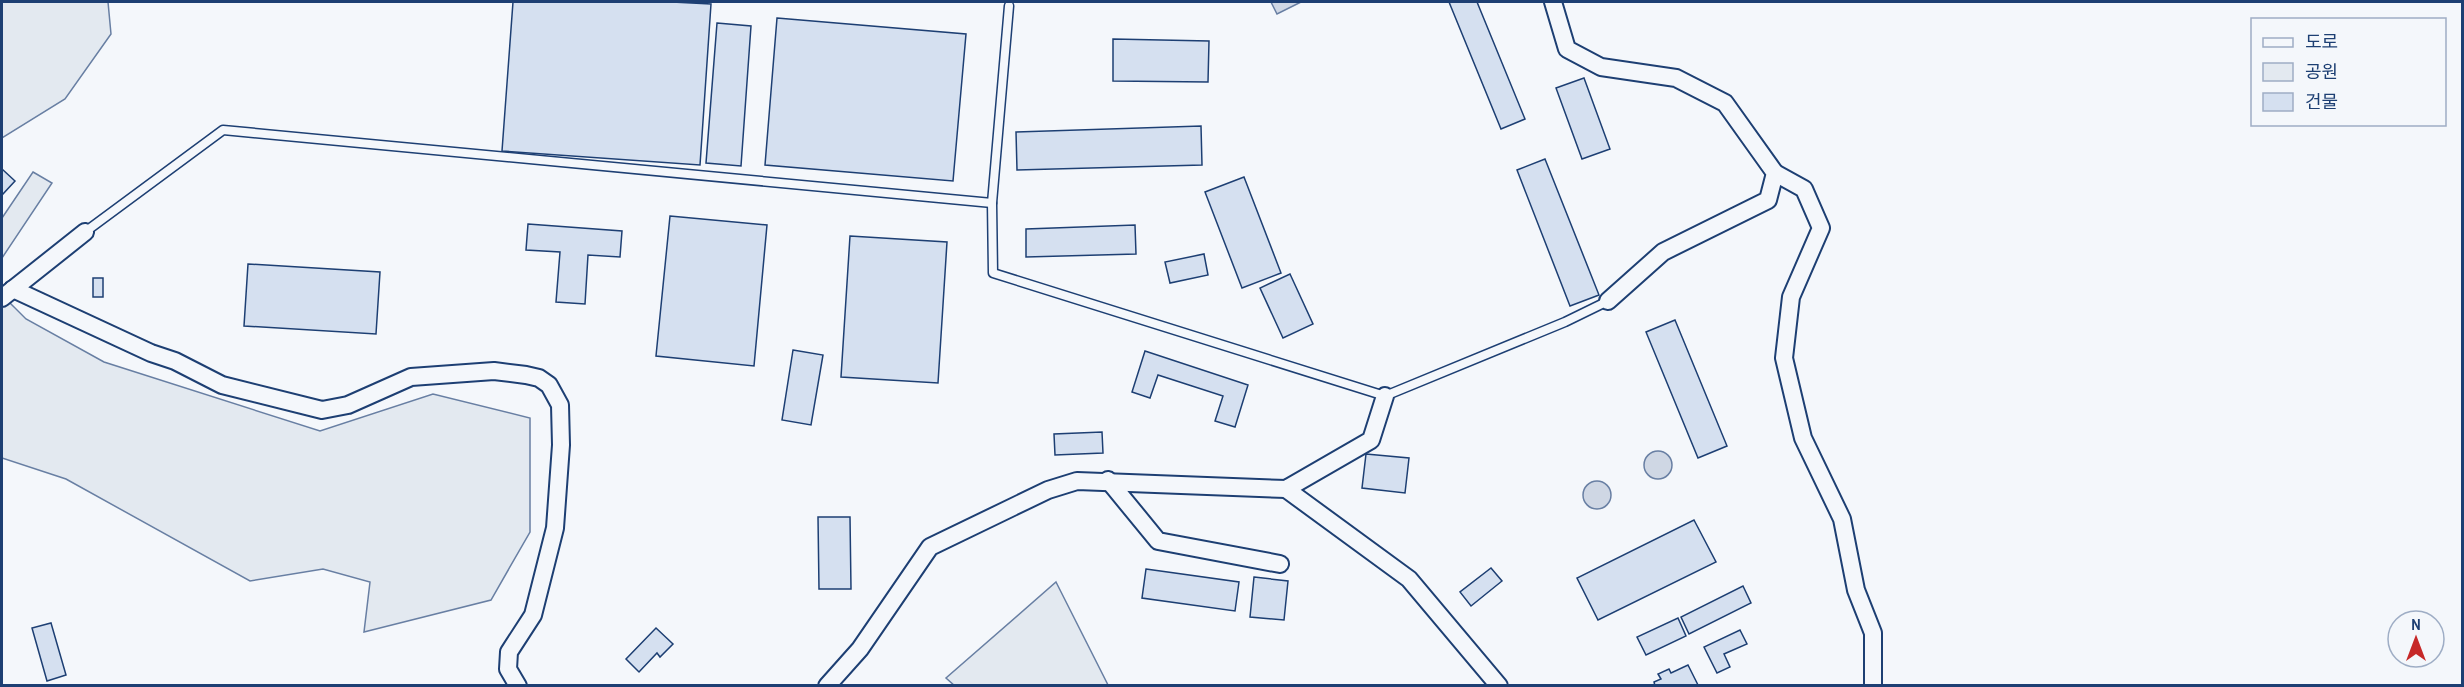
<svg xmlns="http://www.w3.org/2000/svg" width="2464" height="687" viewBox="0 0 2464 687" font-family="'Archivo Narrow','Noto Sans KR',sans-serif">
<rect width="100%" height="100%" fill="#f4f7fb"/>
<!-- green -->
<g fill="#e3e9f0" stroke="#687fa3" stroke-width="1.5">
<polygon points="2,2 108,2 111,34 65,99 2,138"/>
<polygon points="33,172 52,183 2,258 2,218"/>
<polygon points="2,295 26,319 104,362 320,431 433,394 530,418 530,532 491,600 364,632 370,582 323,569 250,581 66,479 2,458"/>
<polygon points="1056,582 1108,685 955,686 946,678"/>
</g>
<!-- water -->
<g fill="#cfd7e4" stroke="#687fa3" stroke-width="1.5">
<polygon points="1271,2 1301,2 1277,14"/>
<circle cx="1658" cy="465" r="14"/>
<circle cx="1597" cy="495" r="14"/>
</g>
<!-- building -->
<g fill="#d5e0f0" stroke="#1d3f73" stroke-width="1.5">
<polygon points="513,2 672,2 711,4 700,165 502,151"/>
<polygon points="1449,2 1477,2 1525,119 1501,129"/>
<polygon points="777,18 966,34 953,181 765,165"/>
<polygon points="717,23 751,26 741,166 706,163"/>
<polygon points="1113,39 1209,41 1208,82 1113,81"/>
<polygon points="1584,78 1610,149 1582,159 1556,88"/>
<polygon points="1201,126 1202,165 1017,170 1016,132"/>
<polygon points="1545,159 1599,295 1570,306 1517,170"/>
<polygon points="2,169 15,181 2,195"/>
<polygon points="1244,177 1281,273 1242,288 1205,192"/>
<polygon points="670,216 767,225 754,366 656,356"/>
<polygon points="528,224 622,231 620,257 588,255 585,304 556,302 560,252 526,250"/>
<polygon points="1135,225 1136,254 1026,257 1026,229"/>
<polygon points="850,236 947,242 938,383 841,377"/>
<polygon points="1204,254 1208,275 1170,283 1165,262"/>
<polygon points="248,264 380,272 376,334 244,326"/>
<polygon points="1290,274 1313,324 1283,338 1260,288"/>
<rect x="93" y="278" width="10" height="19"/>
<polygon points="1675,320 1727,446 1698,458 1646,332"/>
<polygon points="793,350 823,355 811,425 782,420"/>
<polygon points="1145,351 1248,385 1235,427 1215,421 1223,396 1158,375 1150,398 1132,392"/>
<polygon points="1102,432 1103,453 1055,455 1054,434"/>
<polygon points="1366,454 1409,458 1405,493 1362,488"/>
<polygon points="818,517 850,517 851,589 819,589"/>
<polygon points="1694,520 1716,562 1598,620 1577,578"/>
<polygon points="1491,568 1502,581 1471,606 1460,592"/>
<polygon points="1146,569 1239,582 1235,611 1142,598"/>
<polygon points="1254,577 1288,581 1284,620 1250,617"/>
<polygon points="1743,586 1751,603 1689,634 1681,617"/>
<polygon points="1678,618 1686,636 1646,655 1637,637"/>
<polygon points="51,623 66,675 47,681 32,628"/>
<polygon points="656,628 673,644 660,657 657,653 639,672 626,659"/>
<polygon points="1740,630 1747,644 1724,654 1730,667 1717,673 1704,647"/>
<polygon points="1688,665 1698,685 1655,686 1654,682 1661,679 1658,674 1669,669 1671,673"/>
</g>
<g fill="none" stroke-linecap="round" stroke-linejoin="round">
<defs>
<g id="lane">
<polyline points="1009,6 992,203 993,273 1385,396 1565,322 1608,301"/>
<polyline points="85,232 223,130 992,203"/>
</g>
<g id="street">
<polyline points="1553,2 1567,49 1601,67 1676,78 1725,103 1775,173 1768,200 1663,252 1608,301"/>
<polyline points="1775,173 1804,189 1821,228 1791,297 1784,358 1803,438 1842,519 1856,590 1873,633 1873,686"/>
<polyline points="13,289 151,353 175,361 222,385 322,410 348,405 411,377 494,371 526,375 539,378 549,385 560,405 561,445 555,528 533,615 509,652 508,669 518,686"/>
<polyline points="2,298 85,232"/>
<polyline points="1108,480 1158,541 1280,564"/>
<polyline points="1286,489 1409,579 1499,686"/>
<polyline points="827,686 860,649 930,547 1048,490 1077,481 1286,489 1371,440 1385,396"/>
</g>
</defs>
<!-- lane casing -->
<use href="#lane" stroke="#1d3f73" stroke-width="11"/>
<!-- street casing -->
<use href="#street" stroke="#1d3f73" stroke-width="20"/>
<!-- lane -->
<use href="#lane" stroke="#f4f7fb" stroke-width="8"/>
<!-- street -->
<use href="#street" stroke="#f4f7fb" stroke-width="16"/>
</g>
<!-- border -->
<rect width="2464" height="687" fill="none" stroke="#1d3f73" stroke-width="6"/>
<!-- legend -->
<rect x="2251" y="18" width="195" height="108" fill="#f4f7fb" stroke="#9eadc5" stroke-width="1.5"/>
<rect x="2263" y="38" width="30" height="9" fill="#f4f7fb" stroke="#9eadc5" stroke-width="1.5"/>
<text x="2305" y="48" font-size="18" fill="#1d3f73">도로</text>
<rect x="2263" y="63" width="30" height="18" fill="#e3e9f0" stroke="#9eadc5" stroke-width="1.5"/>
<text x="2305" y="78" font-size="18" fill="#1d3f73">공원</text>
<rect x="2263" y="93" width="30" height="18" fill="#d5e0f0" stroke="#9eadc5" stroke-width="1.5"/>
<text x="2305" y="108" font-size="18" fill="#1d3f73">건물</text>
<!-- north arrow -->
<g transform="translate(2416 639)"><circle r="28" fill="#f4f7fb" stroke="#9eadc5" stroke-width="1.5"/>
<path d="M0-4.5L10 22L0 15L-10 22Z" fill="#c62828"/>
<text y="-9" font-size="16" font-weight="bold" text-anchor="middle" fill="#1d3f73">N</text>
</g>
</svg>
